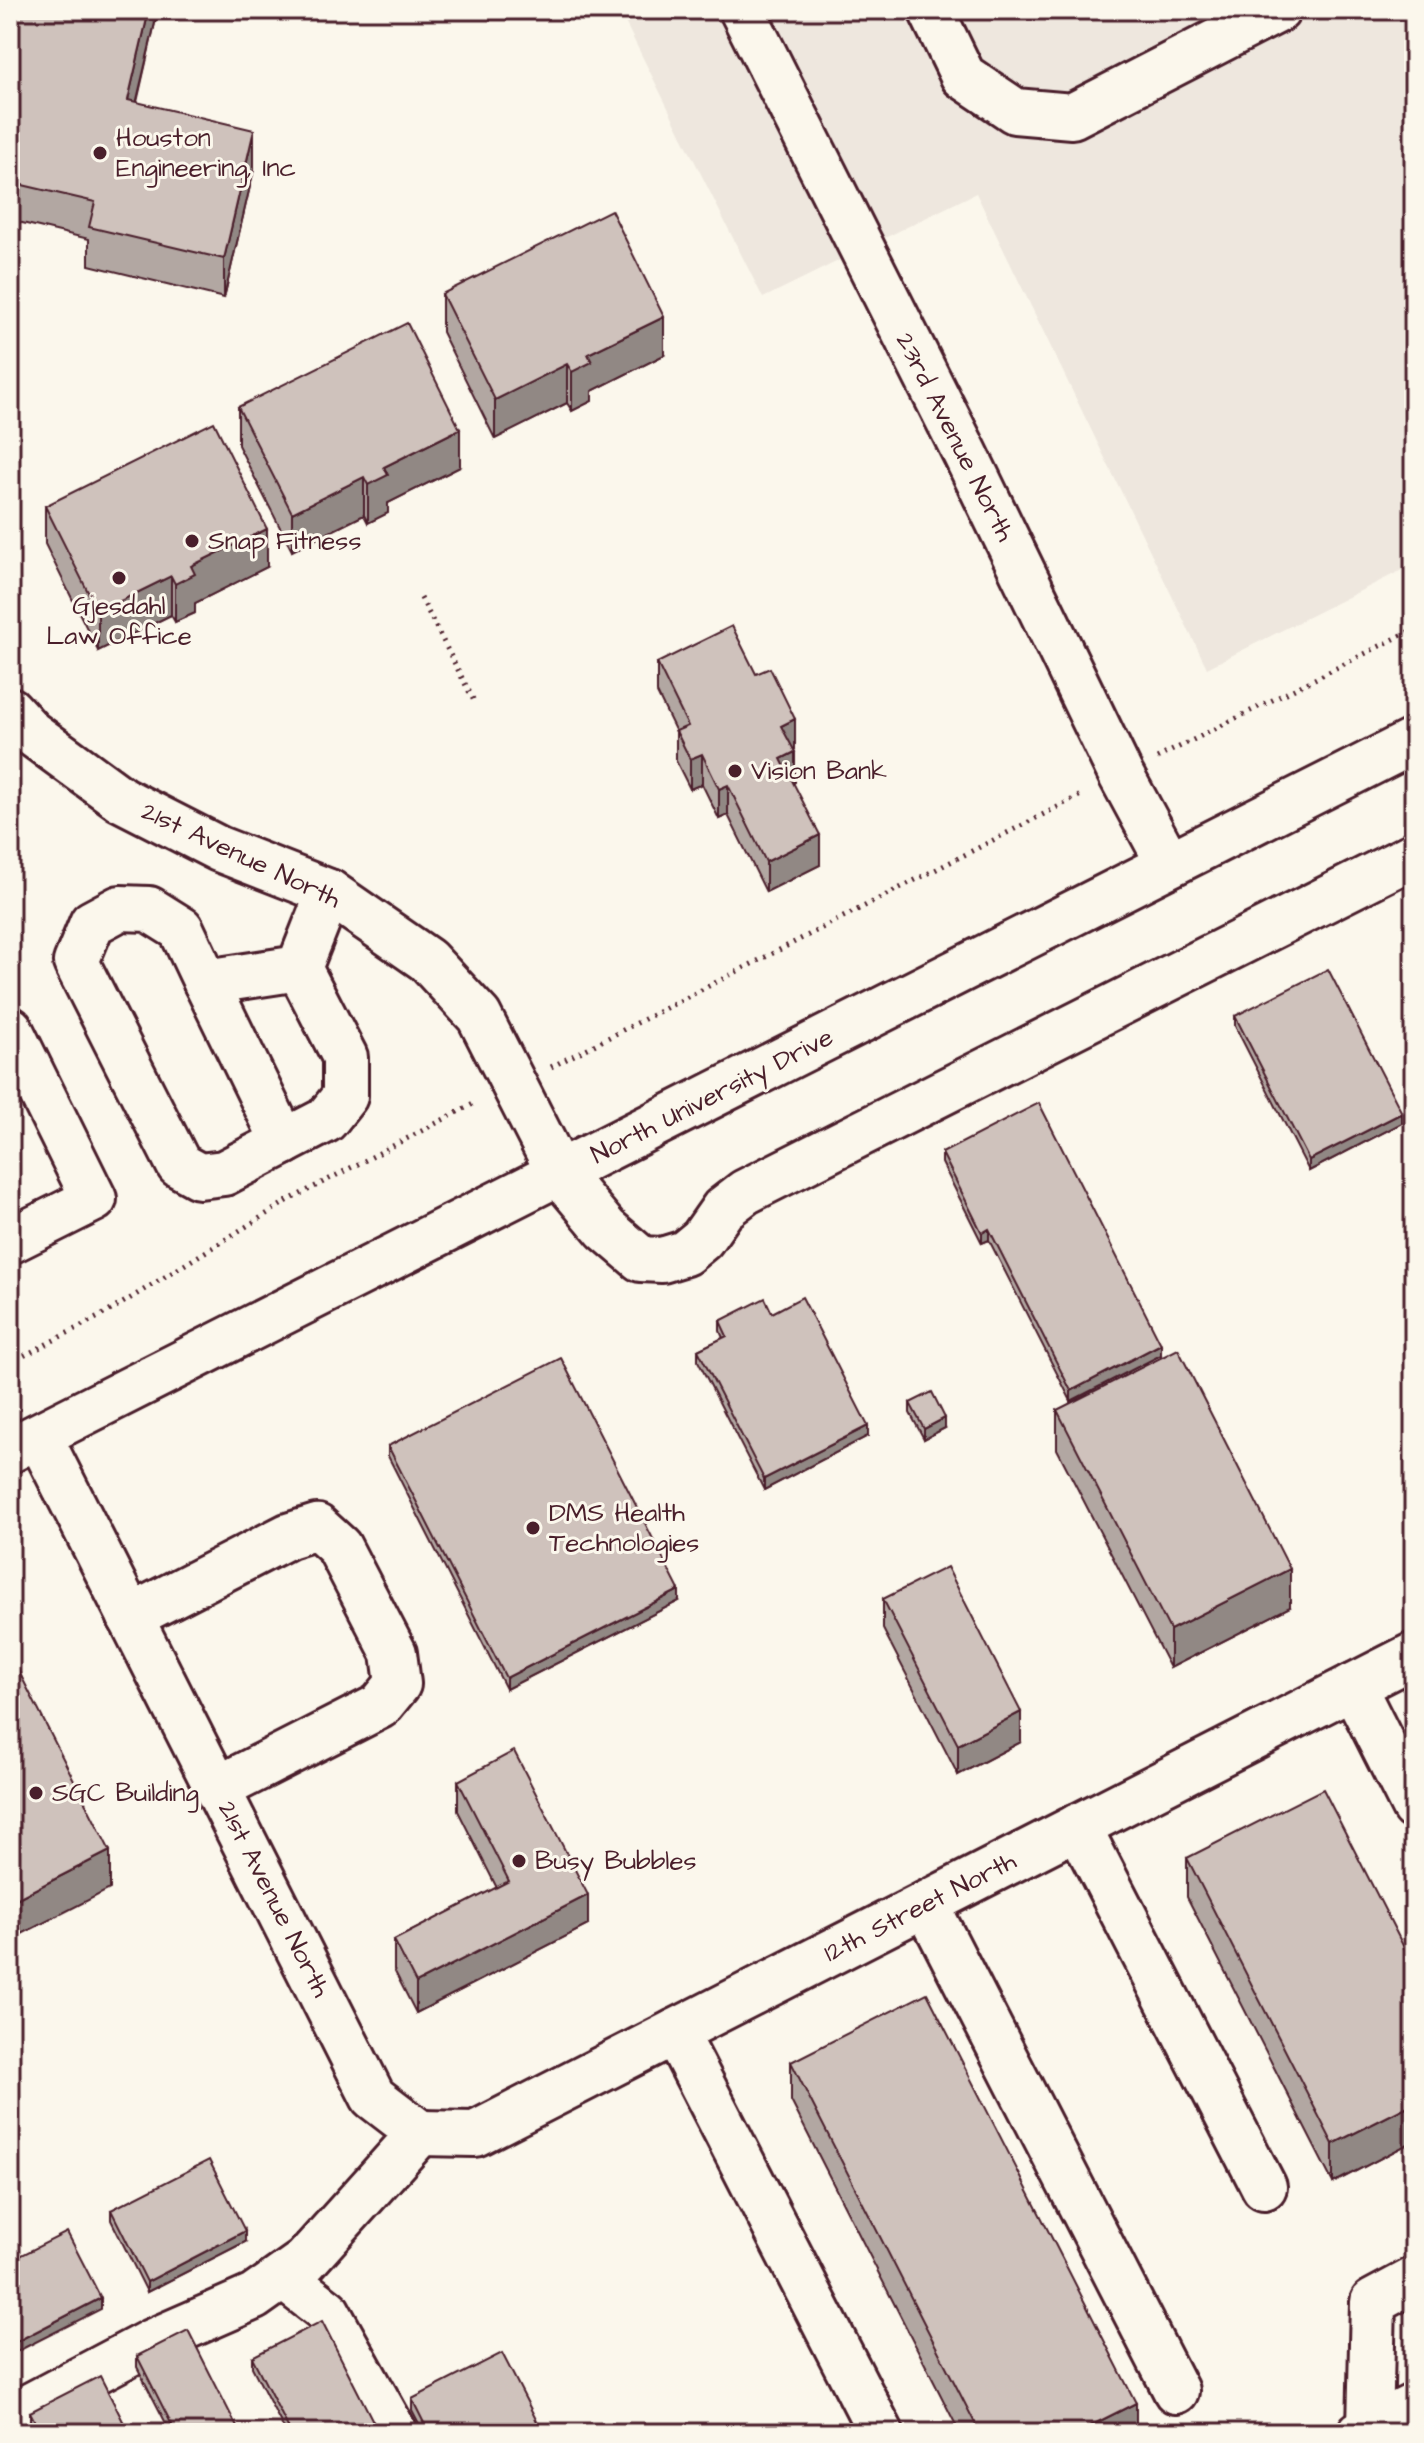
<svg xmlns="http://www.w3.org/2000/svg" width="1424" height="2443" viewBox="0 0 1424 2443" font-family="'Architects Daughter',sans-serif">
<rect width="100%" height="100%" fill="#fbf7ec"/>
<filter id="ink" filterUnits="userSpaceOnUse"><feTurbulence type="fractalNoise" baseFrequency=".0125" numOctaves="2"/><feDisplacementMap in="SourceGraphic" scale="16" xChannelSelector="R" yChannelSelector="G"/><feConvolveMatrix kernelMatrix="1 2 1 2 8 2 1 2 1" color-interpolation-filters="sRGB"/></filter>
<g filter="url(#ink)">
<!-- built -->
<polygon fill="#eee7de" points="619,10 1414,10 1414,564 1207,668 976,193 763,298"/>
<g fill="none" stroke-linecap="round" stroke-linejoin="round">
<defs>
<g id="minor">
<polyline points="742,10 965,453 1121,775 1169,864"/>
<polyline points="931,10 963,76 1015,111 1072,116 1278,10"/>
<polyline points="10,710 31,733 121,799 219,849 329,892 427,960 479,1016 559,1173 606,1229 641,1259 662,1260 685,1253 702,1239 723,1209 745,1192 1414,855"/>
<polyline points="299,968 206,982 181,929 149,909 120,908 92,923 76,962 179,1165 199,1176 224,1173 326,1120 345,1096 345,1057 299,968 329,892"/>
<polyline points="206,982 284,1142"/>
<polyline points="10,1029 94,1199 10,1241"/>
<polyline points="39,1436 373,2097 420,2133"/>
<polyline points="130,1617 288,1536 317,1527 339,1547 394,1653 398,1684 380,1706 217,1789"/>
<polyline points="1353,1686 1414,1807"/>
<polyline points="1078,1826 1264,2187"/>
<polyline points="926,1904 1176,2391"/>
<polyline points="675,2032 881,2433"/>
<polyline points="420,2133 475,2134 1414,1655"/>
<polyline points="283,2277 327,2311 395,2433"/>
<polyline points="1370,2428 1373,2302 1414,2280"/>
<polyline points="18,2433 16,2422 26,2408 151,2342 254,2297 305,2261 420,2133"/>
<polyline points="1360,2433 1414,2406"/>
</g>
<polyline id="major" points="10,1450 1414,741"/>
</defs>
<!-- minor casing -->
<use href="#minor" stroke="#4a1f2b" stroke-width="50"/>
<!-- major casing -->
<use href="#major" stroke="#4a1f2b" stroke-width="50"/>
<!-- path -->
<g stroke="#4a1f2b" stroke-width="5" stroke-dasharray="2 6" stroke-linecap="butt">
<polyline points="421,598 474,701"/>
<polyline points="1157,758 1414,629"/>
<polyline points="551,1067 1083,794"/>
<polyline points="10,1363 108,1312 289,1200 477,1102"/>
</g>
<!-- minor -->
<use href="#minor" stroke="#fbf7ec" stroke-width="44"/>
<!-- major -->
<use href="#major" stroke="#fbf7ec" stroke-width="44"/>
</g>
<!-- wall -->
<g fill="#b2a7a2" stroke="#4a1f2b" stroke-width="2">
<polygon points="10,10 158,10 137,102 254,169 224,298 89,265 89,239 18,222 10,255"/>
<polygon points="442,294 664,355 592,391 592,401 572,411 567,403 495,439 442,332"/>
<polygon points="238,407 460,467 388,503 388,513 368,523 364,515 292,551 238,445"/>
<polygon points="45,506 267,567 195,603 195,613 175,622 171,615 98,651 45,544"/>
<polygon points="657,663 756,674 795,749 794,750 795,782 793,783 820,865 766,892 728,815 719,819 702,784 690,789 676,761 676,732 657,693"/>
<polygon points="1235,1016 1402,1123 1309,1171 1235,1026"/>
<polygon points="942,1153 1161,1355 1071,1401 989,1240 982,1243 942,1163"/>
<polygon points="772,1313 868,1436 764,1490 698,1361 698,1350 723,1338 720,1331 720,1321"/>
<polygon points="910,1403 945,1428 924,1439 910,1413"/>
<polygon points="1057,1410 1290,1607 1170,1668 1057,1449"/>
<polygon points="388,1446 679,1601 506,1689 388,1456"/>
<polygon points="883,1599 1021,1742 958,1775 883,1629"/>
<polygon points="458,1781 588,1925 416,2013 394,1970 394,1940 497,1888 458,1811"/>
<polygon points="1187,1858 1414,1967 1414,2141 1333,2183 1187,1897"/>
<polygon points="791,2062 1136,2433 960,2433 791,2101"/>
<polygon points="111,2210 245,2242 147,2292 111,2220"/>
<polygon points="137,2356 240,2433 171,2433 137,2367"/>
<polygon points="252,2357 379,2433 286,2433 252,2367"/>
<polygon points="412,2399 543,2433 424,2433 412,2410"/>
<polygon points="30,2412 129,2433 35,2433 30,2423"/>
</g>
<!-- shaded-wall -->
<g fill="#918884" stroke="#4a1f2b" stroke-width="2">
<polygon points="149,10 158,10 128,138 128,100"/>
<polygon points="254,130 254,169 224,298 224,259"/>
<polygon points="18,184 18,222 10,255 10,217"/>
<polygon points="664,317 664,355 592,391 592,401 572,411 572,372 588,354"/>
<polygon points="567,364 567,403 495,439 495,400"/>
<polygon points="460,429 460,467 388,503 388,513 368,523 368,485 384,467"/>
<polygon points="364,477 364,515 292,551 292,513"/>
<polygon points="267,529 267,567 195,603 195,613 175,622 175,584 191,566"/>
<polygon points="171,576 171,615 98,651 98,612"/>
<polygon points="795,719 795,749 781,755 781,726"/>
<polygon points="795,752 795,782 781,789 781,759"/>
<polygon points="702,754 702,784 690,789 690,759"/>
<polygon points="728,785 728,815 719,819 719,789"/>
<polygon points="820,835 820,865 766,892 766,862"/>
<polygon points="1402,1113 1402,1123 1309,1171 1309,1160"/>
<polygon points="989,1229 989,1240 982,1243 982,1233"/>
<polygon points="1161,1344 1161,1355 1071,1401 1071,1391"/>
<polygon points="945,1418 945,1428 924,1439 924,1429"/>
<polygon points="868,1426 868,1436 764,1490 764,1479"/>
<polygon points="1290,1569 1290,1607 1170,1668 1170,1630"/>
<polygon points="679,1590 679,1601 506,1689 506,1678"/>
<polygon points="1021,1712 1021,1742 958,1775 958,1745"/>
<polygon points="110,1851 110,1889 10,1940 10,1902"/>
<polygon points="588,1895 588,1925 416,2013 416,1983"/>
<polygon points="1414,2103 1414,2141 1333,2183 1333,2144"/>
<polygon points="245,2231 245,2242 147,2292 147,2282"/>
<polygon points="101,2298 101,2309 10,2355 10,2345"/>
<polygon points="1136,2403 1136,2433 1076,2433"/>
</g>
<!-- building -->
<g fill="#cfc2bc" stroke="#4a1f2b" stroke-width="2">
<polygon points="10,10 149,10 128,100 254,130 224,259 89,227 95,202 18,184 10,217"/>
<polygon points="611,210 664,317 588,354 592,362 572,372 567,364 495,400 442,294"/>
<polygon points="407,323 460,429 384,467 388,475 368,485 364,477 292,513 238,407"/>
<polygon points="214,422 267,529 191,566 195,574 175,584 171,576 98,612 45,506"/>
<polygon points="732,626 756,674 770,668 795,719 781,726 795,752 781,759 820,835 766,862 728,785 719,789 702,754 690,759 676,731 688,726 657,663"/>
<polygon points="1328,969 1402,1113 1309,1160 1235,1016"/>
<polygon points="1039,1103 1161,1344 1071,1391 989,1229 982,1233 942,1153"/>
<polygon points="802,1297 868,1426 764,1479 698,1350 727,1336 720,1321 765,1298 772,1313"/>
<polygon points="1178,1349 1290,1569 1170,1630 1057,1410"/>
<polygon points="561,1358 679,1590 506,1678 388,1446"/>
<polygon points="932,1392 945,1418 924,1429 910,1403"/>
<polygon points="947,1567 1021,1712 958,1745 883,1599"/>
<polygon points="12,1658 110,1851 10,1902 10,1659"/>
<polygon points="514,1751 588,1895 416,1983 394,1940 509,1881 458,1781"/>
<polygon points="1323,1789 1414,1967 1414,2103 1333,2144 1187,1858"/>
<polygon points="927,1993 1136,2403 1076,2433 980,2433 791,2062"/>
<polygon points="209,2160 245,2231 147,2282 111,2210"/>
<polygon points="67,2232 101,2298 10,2345 10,2261"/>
<polygon points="322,2321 379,2433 291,2433 252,2357"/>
<polygon points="188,2330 240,2433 176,2433 137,2356"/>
<polygon points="502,2353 543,2433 429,2433 412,2399"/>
<polygon points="100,2376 129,2433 41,2433 30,2412"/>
</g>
</g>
<!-- markers -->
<g fill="#4a1f2b" stroke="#fbf7ec" stroke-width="3">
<circle cx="100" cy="153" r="8"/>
<circle cx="192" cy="541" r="8"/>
<circle cx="119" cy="578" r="8"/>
<circle cx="735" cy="771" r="8"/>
<circle cx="533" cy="1528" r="8"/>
<circle cx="36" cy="1793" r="8"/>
<circle cx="519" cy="1861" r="8"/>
</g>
<g text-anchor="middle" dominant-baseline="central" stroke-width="6" stroke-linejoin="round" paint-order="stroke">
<!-- poi labels -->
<g font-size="26" fill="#4a1f2b" stroke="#fbf7ec" text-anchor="start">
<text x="116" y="138">Houston<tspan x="116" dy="30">Engineering, Inc</tspan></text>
<text x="208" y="541">Snap Fitness</text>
<text x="119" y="606" text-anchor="middle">Gjesdahl<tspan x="119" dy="30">Law Office</tspan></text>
<text x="751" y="771">Vision Bank</text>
<text x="549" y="1513">DMS Health<tspan x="549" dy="30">Technologies</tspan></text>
<text x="52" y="1793">SGC Building</text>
<text x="535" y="1861">Busy Bubbles</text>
</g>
<!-- street labels -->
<g font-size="26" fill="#4a1f2b" stroke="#fbf7ec">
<text transform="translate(955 437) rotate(63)">23rd Avenue North</text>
<text transform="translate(241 855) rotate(25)">21st Avenue North</text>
<text transform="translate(712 1096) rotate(-27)">North University Drive</text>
<text transform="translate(274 1899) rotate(63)">21st Avenue North</text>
<text transform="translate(920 1907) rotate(-27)">12th Street North</text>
</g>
</g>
<!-- margin -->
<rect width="1424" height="2443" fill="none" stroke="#fbf7ec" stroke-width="40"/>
<rect x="20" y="20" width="1384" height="2403" fill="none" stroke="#4a1f2b" stroke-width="3" filter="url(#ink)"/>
</svg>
